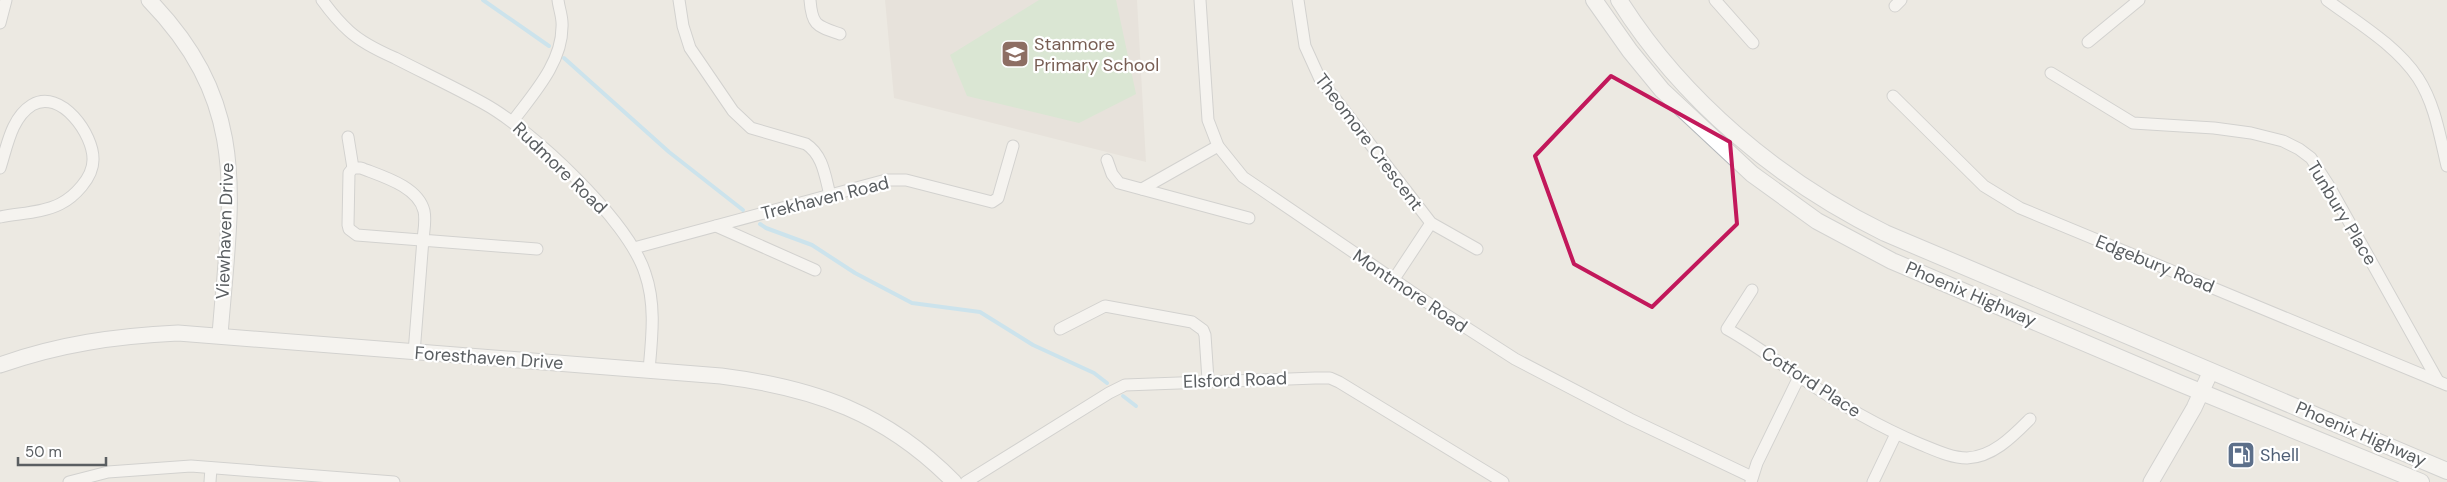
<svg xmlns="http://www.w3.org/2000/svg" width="2447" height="482" viewBox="0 0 2447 482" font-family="'DM Sans',sans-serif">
<rect width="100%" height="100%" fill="#ece9e2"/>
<!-- education -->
<polygon fill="#dfdad3" points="885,0 1137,0 1146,162 894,98"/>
<!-- pitch -->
<polygon fill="#c3e2c0" points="1039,0 1116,0 1136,94 1079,123 967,96 950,55"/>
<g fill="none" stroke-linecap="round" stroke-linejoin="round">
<!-- stream -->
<g stroke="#a5dcf8" stroke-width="4">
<polyline points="483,0 549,46"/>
<polyline points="564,58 669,152 743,210"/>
<polyline points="760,224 766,228 812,245 855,273 912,303 980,312 1033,345 1094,373 1107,383"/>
<polyline points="1123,396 1136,406"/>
</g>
<defs>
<g id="minor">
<path d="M322,0C330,11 339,22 349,31C362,43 379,51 395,58C424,73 454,87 483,103C531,129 628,220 645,273C656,304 652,337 649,370"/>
<path d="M679,0L683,26L690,48L733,111L751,128L806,144C823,155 825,176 830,195"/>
<path d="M810,0C812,26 817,26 840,34"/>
<polyline points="1200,0 1208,120 1218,146 1243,177 1434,307 1515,359 1630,419 1752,477"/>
<polyline points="1298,0 1305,46 1320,79 1431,223 1477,249"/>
<polyline points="1715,0 1753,43"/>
<path d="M2327,0C2358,23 2396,45 2418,78C2435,104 2440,137 2447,166"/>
<polyline points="1895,6 1901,0"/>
<polyline points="0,23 6,0"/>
<polyline points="2088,42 2139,0"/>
<polyline points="2051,73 2133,123 2214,128 2251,133 2283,141 2299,149 2311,158 2329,186 2438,381"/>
<polyline points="1893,96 1984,186 2020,208 2447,385"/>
<path d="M513,121C533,94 562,63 562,27C563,18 559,9 558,0"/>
<polyline points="348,137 353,168"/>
<polyline points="1107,160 1112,174 1119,183 1249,218"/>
<path d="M0,168C7,147 11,118 32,105C61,88 94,135 93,160C93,178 74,197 60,204C42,213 19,213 0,217"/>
<polyline points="1142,189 1218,146"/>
<polyline points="716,226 815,270"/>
<polyline points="634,248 886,180 906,180 992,202 998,198 1013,146"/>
<polyline points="1394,279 1431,223"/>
<path d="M1752,290L1727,329C1752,343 1774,359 1797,375C1836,402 1877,426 1920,444C1935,450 1951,458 1967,458C1993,457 2013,436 2030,419"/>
<polyline points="1060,329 1105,306 1192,322 1203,330 1205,335 1208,380"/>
<path d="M414,353L423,239C424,230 426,220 424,211C418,186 381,176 361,168H353L349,173L348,225L349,229L357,235L537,249"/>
<polyline points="69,482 108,472 191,466 394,482"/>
<polyline points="210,482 211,468"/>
<polyline points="966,482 1109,393 1125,385 1315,378 1330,378 1339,382 1503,482"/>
<polyline points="1751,482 1757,463 1799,377"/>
<polyline points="1873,482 1896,434"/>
</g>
<g id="tertiary">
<path d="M149,0C253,107 230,201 220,335"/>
<path d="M0,365C59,344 116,336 178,333L721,376C815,388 886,413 954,482"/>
<polyline points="2151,482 2194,408 2211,371"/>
</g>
<g id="secondary">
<polyline points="1594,0 1630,51 1662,90 1752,174 1817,221 1892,261 2179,383 2421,482"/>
<path d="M1619,0C1682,100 1779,181 1885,233L2447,471"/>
</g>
</defs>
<!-- minor casing -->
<use href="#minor" stroke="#b2b5b8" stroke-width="13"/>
<!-- tertiary casing -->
<use href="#tertiary" stroke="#b2b5b8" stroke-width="17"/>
<!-- secondary casing -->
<use href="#secondary" stroke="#b3b7bb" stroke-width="18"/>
<!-- minor -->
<use href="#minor" stroke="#fff" stroke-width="11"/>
<!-- tertiary -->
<use href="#tertiary" stroke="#fff" stroke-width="15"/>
<!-- secondary -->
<use href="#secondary" stroke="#fff" stroke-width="16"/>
</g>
<!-- marked area -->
<path d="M0 0H2447V482H0ZM1611,76L1730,142L1737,224L1652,307L1574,264L1535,156Z" fill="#ece9e2" fill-opacity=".55" fill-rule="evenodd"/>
<path fill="none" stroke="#c2185b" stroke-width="4" stroke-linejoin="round" d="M1611,76L1730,142L1737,224L1652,307L1574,264L1535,156Z"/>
<!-- icons -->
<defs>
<symbol id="school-square" viewBox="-11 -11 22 22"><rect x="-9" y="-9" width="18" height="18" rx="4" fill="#8d6e63" stroke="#fff"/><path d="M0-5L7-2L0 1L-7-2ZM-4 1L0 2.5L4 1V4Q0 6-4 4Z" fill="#fff"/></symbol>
<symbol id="fuel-square" viewBox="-11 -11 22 22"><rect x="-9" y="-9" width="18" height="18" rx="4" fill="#5c6f8a" stroke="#fff"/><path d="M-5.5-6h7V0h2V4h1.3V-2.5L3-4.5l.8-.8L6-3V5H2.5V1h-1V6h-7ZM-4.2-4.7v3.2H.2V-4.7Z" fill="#fff"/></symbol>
</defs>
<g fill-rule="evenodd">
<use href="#school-square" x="999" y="38" width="32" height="32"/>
<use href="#fuel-square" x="2225" y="439" width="32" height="32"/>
</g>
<g text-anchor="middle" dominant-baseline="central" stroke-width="4.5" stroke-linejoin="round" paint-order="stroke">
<!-- education labels -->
<g font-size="18" fill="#785e54" stroke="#fff" text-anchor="start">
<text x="1034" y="44">Stanmore<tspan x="1034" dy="21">Primary School</tspan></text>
</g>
<!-- street labels -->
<g font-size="18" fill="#5a5e61" stroke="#fff">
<text transform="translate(1369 142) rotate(53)">Theomore Crescent</text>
<text transform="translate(560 168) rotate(44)">Rudmore Road</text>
<text transform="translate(825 198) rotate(-14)">Trekhaven Road</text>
<text transform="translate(2342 213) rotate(59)">Tunbury Place</text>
<text transform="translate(225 231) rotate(-88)">Viewhaven Drive</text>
<text transform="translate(2155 264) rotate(22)">Edgebury Road</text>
<text transform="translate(1410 291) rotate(34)">Montmore Road</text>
<text transform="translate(1971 294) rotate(23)">Phoenix Highway</text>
<text transform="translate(489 358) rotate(4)">Foresthaven Drive</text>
<text transform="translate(1235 380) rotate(-2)">Elsford Road</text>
<text transform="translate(1811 382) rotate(33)">Cotford Place</text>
<text transform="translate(2361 434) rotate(23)">Phoenix Highway</text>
</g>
<!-- service labels -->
<g font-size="18" fill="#4e5e75" stroke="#fff" text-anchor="start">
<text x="2260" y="455">Shell</text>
</g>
</g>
<!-- scale -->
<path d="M18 457v8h88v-8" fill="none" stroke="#5a5e61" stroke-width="2.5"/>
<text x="25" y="457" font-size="15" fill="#5a5e61" stroke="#ffffff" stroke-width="4" paint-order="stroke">50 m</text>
</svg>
